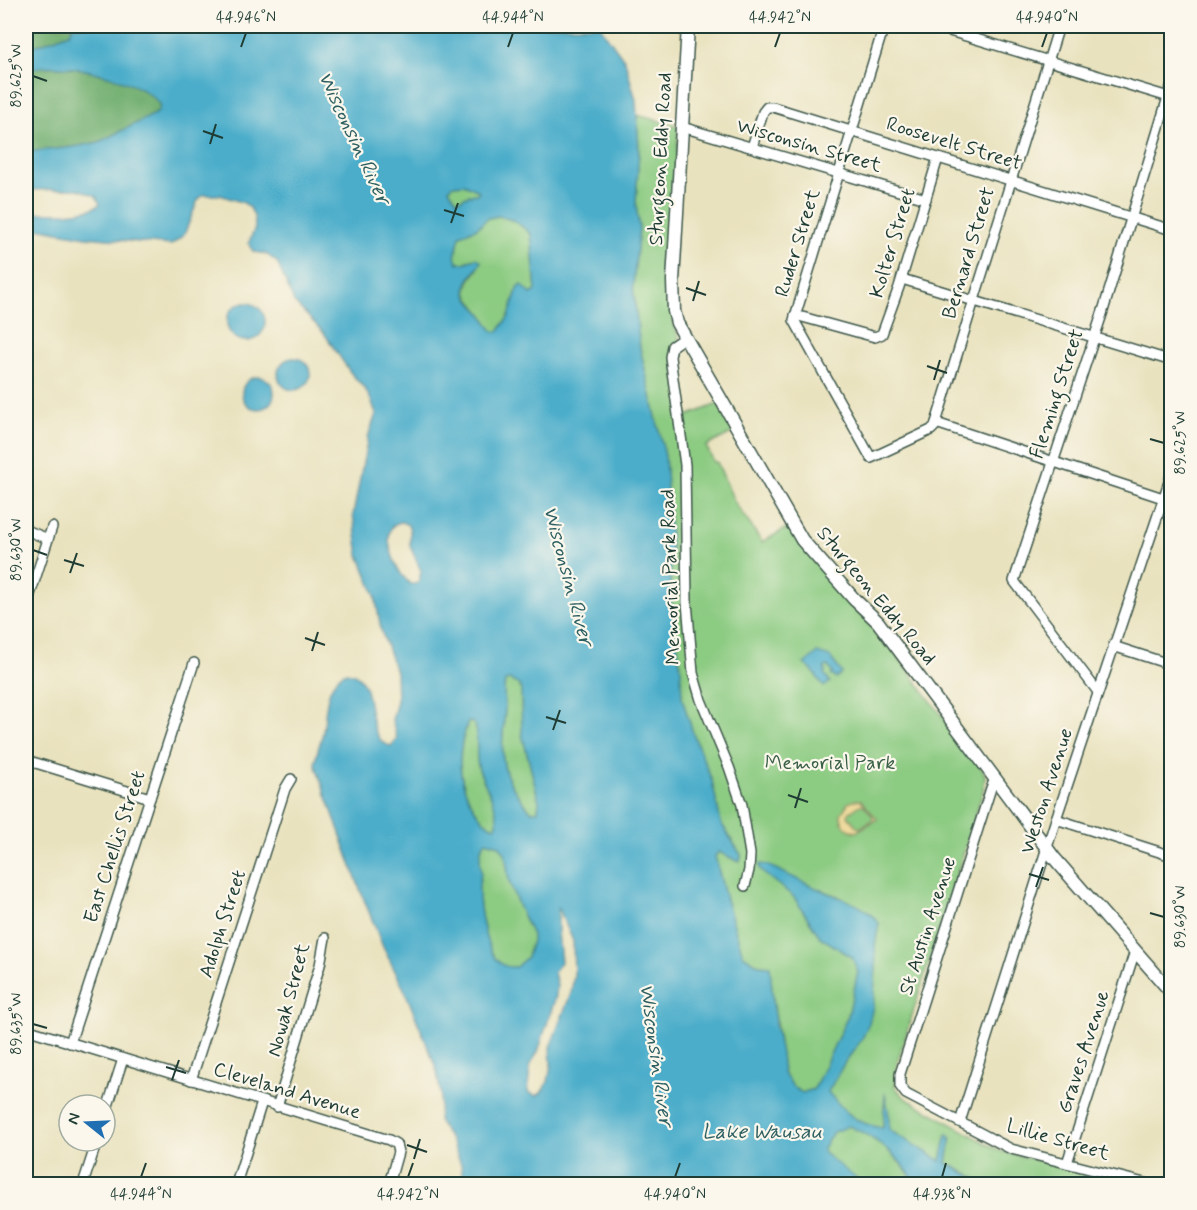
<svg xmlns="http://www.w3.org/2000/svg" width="1197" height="1210" viewBox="0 0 1197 1210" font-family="Mynerve,sans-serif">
<rect width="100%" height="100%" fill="#fbf7ec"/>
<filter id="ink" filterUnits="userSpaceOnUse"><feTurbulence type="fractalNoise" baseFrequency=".0167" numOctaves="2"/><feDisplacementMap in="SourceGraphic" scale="12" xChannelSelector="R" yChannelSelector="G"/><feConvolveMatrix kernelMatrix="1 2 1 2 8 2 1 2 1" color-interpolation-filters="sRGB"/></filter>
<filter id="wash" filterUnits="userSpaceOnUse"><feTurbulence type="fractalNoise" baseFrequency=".008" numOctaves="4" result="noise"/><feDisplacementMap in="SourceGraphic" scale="24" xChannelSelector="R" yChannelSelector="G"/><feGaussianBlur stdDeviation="1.35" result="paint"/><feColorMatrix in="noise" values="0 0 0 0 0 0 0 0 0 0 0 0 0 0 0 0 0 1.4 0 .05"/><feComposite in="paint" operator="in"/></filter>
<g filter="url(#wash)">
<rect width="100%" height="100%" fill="#e9e2be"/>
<!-- green -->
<g fill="#8ccb82" stroke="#56845b" stroke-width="1.5">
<path d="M637,115L678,126L673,322L682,347L675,352C673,374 681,395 687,416L718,404L734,432L706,446L714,462H717L735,503L762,542L789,527L869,618L984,772L985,777L983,791L897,1063L895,1087L905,1098L1000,1151L1135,1184H985L947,1163L951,1138L947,1135L941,1161L889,1130V1115L885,1097L883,1128C855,1124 845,1112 827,1092L845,1062L862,1039L876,969L875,946L879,923L838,896L816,889L767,865L779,885L794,897L820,937L852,957L858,972L848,1016L814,1089L802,1093L794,1088L783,1073L769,966L759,965L743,955L725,896L715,856L719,852L737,861H740L741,855L721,823L712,781L694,736L682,698L681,671L670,592L671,551L665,456L640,348L633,286L639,228L636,204L639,149Z"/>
<polygon points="464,184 479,191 477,194 469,195 457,201 449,189 453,185"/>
<path d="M499,216L515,221L531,234L536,291L531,294L518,287L509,316L498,332L493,331C489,326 486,320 482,314C467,294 459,292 478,269L473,258L464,263H457L455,257L460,235L477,228L488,218Z"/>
<path d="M510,679L519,685L521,690L522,734L539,801L538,811H531C497,774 501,757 505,710C505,700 503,691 505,681Z"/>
<path d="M468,722L474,723C479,736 475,752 478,766C483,785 499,804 497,824L495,827C486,825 483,820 477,812C457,783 456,755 468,722Z"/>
<path d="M486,841L499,845L505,853L509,881L519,907L532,935V941L527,957L516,967C509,967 504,967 499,963C485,951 478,904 479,886C479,881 481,877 481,872C480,862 478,849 486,841Z"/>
<path d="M849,1126C879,1139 898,1157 916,1184H863L831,1160L824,1153L823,1148L826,1141L833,1132Z"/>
</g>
<!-- forest -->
<g fill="#71af70" stroke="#487652" stroke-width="1.5">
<polygon points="30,26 73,26 70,33 38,45 26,46 26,29"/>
<path d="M34,67C43,67 53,66 62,67C86,68 150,84 160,106L157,113L99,142L74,147L26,152V71Z"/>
</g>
<!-- sand -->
<path fill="#eeda9e" stroke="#868c69" stroke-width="1.5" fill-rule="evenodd" d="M856,800H861L877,819L856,832C846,829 841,825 841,814L848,803ZM860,805H864L873,816L872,820L860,828L857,827L848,816L849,813Z"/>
<!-- water -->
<g fill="#4badca" stroke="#35757f" stroke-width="1.5" fill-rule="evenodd">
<path d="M73,26H600L625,61L636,100L639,149L636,204L639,228L633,286L640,348L665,456L671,551L670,592L681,671L682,698L694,736L712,781L721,823L741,855L740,861H737L719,852L715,856L725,896L743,955L759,965L770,966L775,1024L781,1053L783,1073L794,1088L802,1093L814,1089L848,1016L858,972L852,957L820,937L794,897L762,872L759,867L760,864L767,865C783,872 798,880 814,887C836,898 864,902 879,923L875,946L876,969L873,1007L869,1023L862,1039L845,1062L828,1092C845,1112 855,1124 883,1128L885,1093L889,1115V1130L941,1161L947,1134L951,1138L947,1163L985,1184H916C900,1157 877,1138 849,1126L833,1132L823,1148L824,1153L863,1184H463L461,1164L450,1139L438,1120L441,1095L436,1067L405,991L383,947L361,892L315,764C316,752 321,743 323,731C327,710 324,683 346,672C381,673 359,739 391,746L397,739L392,720L397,701L396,672L381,630L375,595L359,555L353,515L368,437L376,414L372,402L365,389L350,372L324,333L294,302L277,262L266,254L254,252L250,247L249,242L255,228L254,216L250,208L244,203L220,195H203L198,200L184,235L171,245L86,237L26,226V213C43,212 88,216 100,204L96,196L78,189L26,190V152L74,147L99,142L157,113L160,106C150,84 86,68 63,67C50,66 37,66 26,71V46L38,45L70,33ZM464,184L479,191L477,194L469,195L457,201L449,189L453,185ZM499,216L515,221L531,234L536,291L531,294L522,285L518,287L509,316L498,332L493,331C489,326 486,320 482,314C474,304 461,296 468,281C472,274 478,269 481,261L477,258L464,263H458L455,257L460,235L477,228L488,218ZM402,522L408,525L410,530V546L421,571L419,582L415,584H410C407,580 402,576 400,572C393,560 378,524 402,522ZM510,680L519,685L521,690L522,734L539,801L538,811H531C497,774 501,757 505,710C505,700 503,690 505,681ZM468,722L474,723C479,736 475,752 478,766C483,785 499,804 497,824L495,827C486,825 483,820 477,812C457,784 455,755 468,722ZM486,841L499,845L505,853L509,881L519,907L532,935V941L527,957L516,967C509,967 504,967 499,962C485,951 478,904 479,886C479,881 481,877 481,872C480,862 478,849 486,841ZM558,907L573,941L574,975L571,993L550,1047L551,1065L548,1082L541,1093L536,1096L528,1092L530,1065L538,1052L556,996L557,986L554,972L561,962L558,931Z"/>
<circle cx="246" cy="322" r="19"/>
<circle cx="294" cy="374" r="16"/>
<circle cx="258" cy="393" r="16"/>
<polygon points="817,653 830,657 842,673 836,678 831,675 833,673 828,666 824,668 826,671 824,673 830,682 824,687 812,670 804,664"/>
</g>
</g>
<g filter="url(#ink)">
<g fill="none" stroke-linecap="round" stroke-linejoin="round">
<defs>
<g id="minor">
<polyline points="884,26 794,320 871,458 931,430 935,426 1059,26"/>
<polyline points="933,26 1172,98"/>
<polyline points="682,127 926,199"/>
<polyline points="752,147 763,112 767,107 773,107 1172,230"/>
<polyline points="902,279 1172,361"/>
<polyline points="795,315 875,337 882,334 899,287 938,158"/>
<polyline points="685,337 672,346 670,357 685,465 687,602 693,673 701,700 729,767 742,805 750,854 749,870 745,886"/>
<polyline points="936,423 1163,498"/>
<polyline points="26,530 48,539"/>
<polyline points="26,607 52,527"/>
<polyline points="1113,646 1172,665"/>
<polyline points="1098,692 1014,581 1103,311 1172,84"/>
<polyline points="26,760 150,798"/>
<polyline points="995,779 991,788 900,1074 900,1086 906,1094 1011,1149 1148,1184"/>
<polyline points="1056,819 1172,856"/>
<polyline points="26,1029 389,1140 396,1144 398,1152 389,1184"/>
<polyline points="70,1043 194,663"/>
<polyline points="191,1080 285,789 291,779"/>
<polyline points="277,1107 320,965 325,938"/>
<polyline points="105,1115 123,1059"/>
<polyline points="960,1122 1056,819 1172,473"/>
<polyline points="1067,1163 1135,951"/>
<polyline points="83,1184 97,1141"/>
<polyline points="236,1184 262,1102"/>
</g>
<polyline id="tertiary" points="688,26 673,281 674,311 677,323 802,540 854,599 878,622 1055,859 1172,993"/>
</defs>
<!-- minor casing -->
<use href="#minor" stroke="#3d5649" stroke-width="12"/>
<!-- tertiary casing -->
<use href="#tertiary" stroke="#3d5649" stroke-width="15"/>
<!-- minor -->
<use href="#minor" stroke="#fff" stroke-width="9"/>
<!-- tertiary -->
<use href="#tertiary" stroke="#fff" stroke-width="12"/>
</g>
</g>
<!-- ticks -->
<path fill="none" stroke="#1f3d34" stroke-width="2" d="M241,47L246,33M508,47L513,33M775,47L780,33M1042,47L1047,33M33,76L47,81M203,131L223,138M210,144L216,124M444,210L464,216M451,223L458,203M686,288L706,295M693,301L699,281M927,366L947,373M934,380L940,360M1150,439L1164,443M33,550L47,555M64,560L84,566M70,573L77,553M305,638L325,645M312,651L318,632M546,717L566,723M553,730L560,710M788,795L808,802M795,808L801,788M1029,874L1049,880M1036,887L1043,867M1150,913L1164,917M33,1024L47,1028M166,1067L186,1073M172,1080L179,1060M407,1145L427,1152M414,1159L420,1139M141,1177L146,1163M408,1177L413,1163M675,1177L680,1163M942,1177L946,1163"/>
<g text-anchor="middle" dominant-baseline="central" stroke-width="4.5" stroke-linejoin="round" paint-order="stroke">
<!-- street labels -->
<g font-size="20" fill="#1f3d34" stroke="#fbf7ec">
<text transform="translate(954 144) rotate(17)">Roosevelt Street</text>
<text transform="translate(809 146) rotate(16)">Wisconsin Street</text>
<text transform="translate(661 159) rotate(-87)">Sturgeon Eddy Road</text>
<text transform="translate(798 243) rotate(-73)">Ruder Street</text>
<text transform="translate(893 243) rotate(-73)">Kolter Street</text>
<text transform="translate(969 253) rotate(-73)">Bernard Street</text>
<text transform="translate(1057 394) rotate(-72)">Fleming Street</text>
<text transform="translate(671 577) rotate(-92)">Memorial Park Road</text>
<text transform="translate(876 596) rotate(50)">Sturgeon Eddy Road</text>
<text transform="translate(1047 791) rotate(-72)">Weston Avenue</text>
<text transform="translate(115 847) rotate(-72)">East Chellis Street</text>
<text transform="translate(223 924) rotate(-72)">Adolph Street</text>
<text transform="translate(928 926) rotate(-72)">St Austin Avenue</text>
<text transform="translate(289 1000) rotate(-75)">Nowak Street</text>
<text transform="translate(1084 1052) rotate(-72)">Graves Avenue</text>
<text transform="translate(287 1091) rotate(17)">Cleveland Avenue</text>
<text transform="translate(1058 1140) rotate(16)">Lillie Street</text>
</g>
<!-- park labels -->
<g font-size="20" fill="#3a6048" stroke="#fbf7ec">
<text x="830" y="763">Memorial Park</text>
</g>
<!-- water labels -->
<g font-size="21" font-style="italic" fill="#2c5f61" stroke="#fbf7ec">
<text transform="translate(354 138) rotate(65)">Wisconsin River</text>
<text transform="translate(568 576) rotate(75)">Wisconsin River</text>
<text transform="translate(656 1055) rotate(82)">Wisconsin River</text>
<text x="762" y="1132">Lake Wausau</text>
</g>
</g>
<!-- margin -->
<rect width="1197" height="1210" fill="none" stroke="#fbf7ec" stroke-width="66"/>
<!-- north arrow -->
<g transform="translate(87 1123) rotate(288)"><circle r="28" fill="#fbf7ec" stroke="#a3ada2" stroke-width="1.5"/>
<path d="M0-4.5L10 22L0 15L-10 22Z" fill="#1f6fb2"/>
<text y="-9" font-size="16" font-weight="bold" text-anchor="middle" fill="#1f3d34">N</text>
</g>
<rect x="33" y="33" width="1131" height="1144" fill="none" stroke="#1f3d34" stroke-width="2"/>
<g font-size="15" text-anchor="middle" fill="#1f3d34">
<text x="246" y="22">44.946°N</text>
<text x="513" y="22">44.944°N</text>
<text x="780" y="22">44.942°N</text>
<text x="1047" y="22">44.940°N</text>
<text transform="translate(16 76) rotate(-90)" y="5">89.625°W</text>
<text transform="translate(1180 443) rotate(-90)" y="5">89.625°W</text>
<text transform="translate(16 550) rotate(-90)" y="5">89.630°W</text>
<text transform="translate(1180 917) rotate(-90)" y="5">89.630°W</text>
<text transform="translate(16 1024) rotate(-90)" y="5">89.635°W</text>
<text x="141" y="1199">44.944°N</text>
<text x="408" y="1199">44.942°N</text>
<text x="675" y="1199">44.940°N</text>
<text x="942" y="1199">44.938°N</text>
</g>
</svg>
